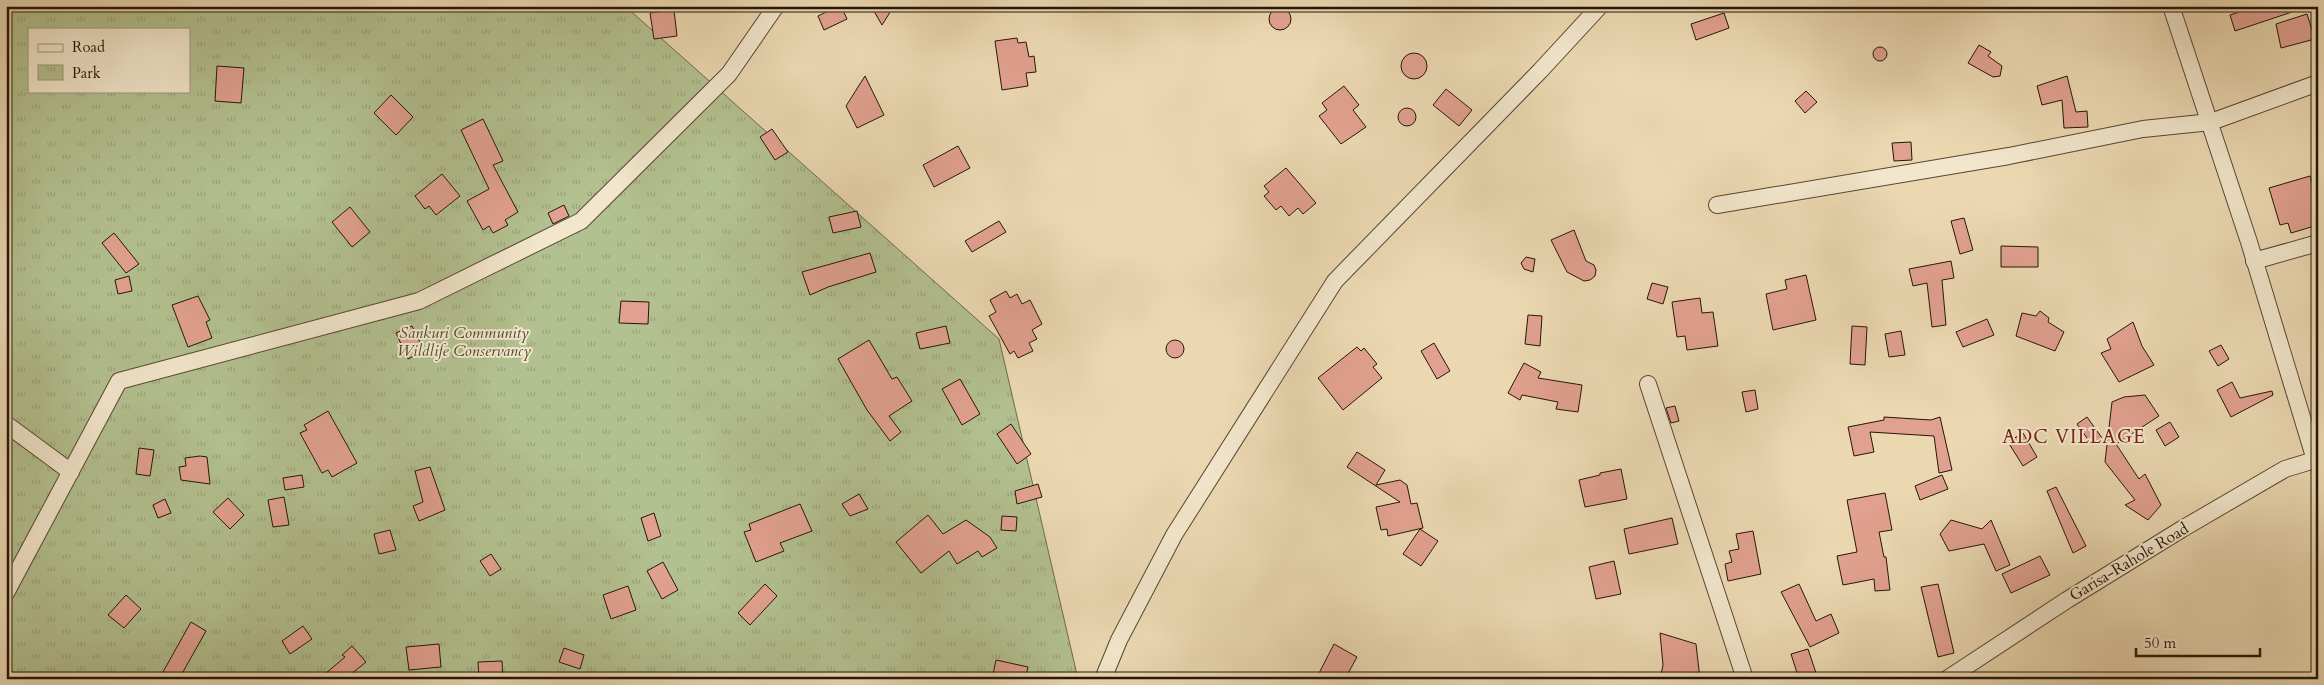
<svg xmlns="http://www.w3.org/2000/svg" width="2324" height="685" viewBox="0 0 2324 685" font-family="Cardo,serif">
<defs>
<pattern id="park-tufts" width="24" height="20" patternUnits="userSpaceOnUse" patternTransform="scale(1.25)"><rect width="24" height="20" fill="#b3c08f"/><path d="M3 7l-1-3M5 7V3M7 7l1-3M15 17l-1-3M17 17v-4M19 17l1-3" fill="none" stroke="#9aa47a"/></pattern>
</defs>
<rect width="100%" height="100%" fill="#ebd8b1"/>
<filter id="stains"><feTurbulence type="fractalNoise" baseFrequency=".004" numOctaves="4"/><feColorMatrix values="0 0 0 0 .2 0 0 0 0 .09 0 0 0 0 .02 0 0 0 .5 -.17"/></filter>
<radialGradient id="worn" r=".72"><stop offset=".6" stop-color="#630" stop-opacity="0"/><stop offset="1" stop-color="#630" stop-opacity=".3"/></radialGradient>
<!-- park -->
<path fill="url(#park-tufts)" stroke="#6c6b4c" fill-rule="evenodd" d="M6,6H625L999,339L1078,679H6ZM29,29H189V91H29Z"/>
<!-- building -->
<g fill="#e1a190" stroke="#241609">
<polygon points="838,6 841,6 847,19 824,30 818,16"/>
<polygon points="871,6 894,6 882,25"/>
<polygon points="2258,6 2301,6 2301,9 2235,31 2230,15"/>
<circle cx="1280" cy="19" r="11"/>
<polygon points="674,10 677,36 654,39 650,13"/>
<polygon points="1724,13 1729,28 1696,40 1691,24"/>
<polygon points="2307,14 2315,39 2281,48 2276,24"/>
<polygon points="1017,38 1018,43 1026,42 1029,57 1034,56 1036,72 1026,73 1028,86 1002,90 995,41"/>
<polygon points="1979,45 1991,52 1988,56 2002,66 2000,76 1993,77 1968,63"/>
<circle cx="1880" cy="54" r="7"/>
<circle cx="1414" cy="66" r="13"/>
<polygon points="217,66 244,68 241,103 215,101"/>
<polygon points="865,76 884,115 857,128 846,106"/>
<polygon points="2067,76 2076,112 2087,111 2088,127 2064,128 2062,100 2042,105 2037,86"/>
<polygon points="1344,86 1359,105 1353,110 1366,127 1341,144 1319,116 1327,110 1322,103"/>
<polygon points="1446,89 1472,110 1459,126 1433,105"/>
<polygon points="1806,91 1817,102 1805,113 1795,101"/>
<polygon points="391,95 413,117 396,135 374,113"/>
<circle cx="1407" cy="117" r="9"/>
<polygon points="483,119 503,161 493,165 518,212 505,220 508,225 493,233 489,226 483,230 467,201 489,189 461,130"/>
<polygon points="772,129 788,152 775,160 760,137"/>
<polygon points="1911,142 1912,160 1894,161 1892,143"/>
<polygon points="958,146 970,168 934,187 923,165"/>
<polygon points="1286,168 1316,203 1303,214 1298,208 1289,216 1281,206 1276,210 1264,196 1269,192 1264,186"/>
<polygon points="442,174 460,196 436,215 429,206 425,209 415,196"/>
<polygon points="2310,176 2318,201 2318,225 2291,233 2288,223 2280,225 2269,188"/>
<polygon points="564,205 569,216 553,224 548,213"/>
<polygon points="350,207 370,232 352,247 332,222"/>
<polygon points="857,211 861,227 833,233 829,217"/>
<polygon points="1964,218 1973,250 1960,254 1951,221"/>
<polygon points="999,221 1006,232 972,252 965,241"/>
<polygon points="1574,230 1586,261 1594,265 1596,270 1595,276 1590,280 1584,281 1567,272 1551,240"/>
<polygon points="114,233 139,264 126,273 102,243"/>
<polygon points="2001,246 2038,247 2038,267 2001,267"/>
<polygon points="870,253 876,272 828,287 810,295 802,272"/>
<polygon points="1526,257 1535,259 1533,272 1524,269 1521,263"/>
<polygon points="1951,261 1954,278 1942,280 1946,325 1932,327 1927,283 1913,286 1909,269"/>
<polygon points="1806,275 1816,320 1773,330 1766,294 1787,289 1785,280"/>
<polygon points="129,276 132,291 118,294 115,280"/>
<polygon points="1652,283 1668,287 1663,304 1647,299"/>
<polygon points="1006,291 1010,298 1017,294 1022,304 1030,300 1042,324 1032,330 1037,339 1029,343 1033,351 1018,358 1014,351 1010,354 989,316 996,312 990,300"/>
<polygon points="198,296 210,320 206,322 212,338 188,347 172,305"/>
<polygon points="1700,298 1702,313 1713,312 1718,346 1687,350 1685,336 1677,337 1672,302"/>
<polygon points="621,301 649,302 648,324 619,323"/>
<polygon points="2040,311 2049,318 2048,322 2064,332 2055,351 2016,336 2022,313 2036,316"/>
<polygon points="1528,315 1542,316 1540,346 1525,344"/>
<polygon points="1987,319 1994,335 1963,347 1956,332"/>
<polygon points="2133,322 2142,346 2154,365 2119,382 2101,353 2111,349 2107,339"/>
<polygon points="412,326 424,351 408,359 396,333"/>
<polygon points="946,326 950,343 920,349 916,333"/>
<polygon points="1852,326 1867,327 1865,365 1850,364"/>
<polygon points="1901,331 1905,355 1889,357 1885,334"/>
<polygon points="869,340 892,379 897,377 912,401 889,416 901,432 890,441 867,410 838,359"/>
<circle cx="1175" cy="349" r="9"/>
<polygon points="1434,343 1450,371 1437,379 1421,351"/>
<polygon points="2221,345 2229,359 2218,366 2209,351"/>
<polygon points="1357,347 1361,351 1364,348 1377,364 1373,367 1382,378 1343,410 1318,378"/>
<polygon points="1524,363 1541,372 1538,378 1582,385 1578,412 1556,409 1558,402 1522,395 1520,400 1508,393"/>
<polygon points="960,379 980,414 962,425 942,389"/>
<polygon points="2232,382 2240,398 2272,391 2273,395 2231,417 2217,390"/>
<polygon points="1755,390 1758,409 1746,412 1742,392"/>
<polygon points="2145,395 2159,416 2116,444 2139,479 2145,474 2161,505 2148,520 2125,505 2135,500 2105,462 2112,402 2124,397"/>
<polygon points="1675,406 1679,421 1671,423 1666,408"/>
<polygon points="328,411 357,463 332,477 328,470 322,473 300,433 307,430 304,425"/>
<polygon points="1884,417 1931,420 1940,417 1952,470 1939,473 1934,436 1870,432 1874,452 1854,456 1848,427 1884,420"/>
<polygon points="2087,417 2102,438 2092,445 2077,424"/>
<polygon points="2170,422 2179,437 2165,446 2156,430"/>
<polygon points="1011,424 1031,454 1017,464 997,434"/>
<polygon points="2023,433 2037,457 2023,466 2008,442"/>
<polygon points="139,448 154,450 150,476 136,474"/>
<polygon points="1357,452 1385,470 1376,485 1400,480 1407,485 1411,504 1417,503 1423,528 1388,536 1387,529 1381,530 1376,507 1400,502 1347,467"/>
<polygon points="200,456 207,457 210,484 181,480 179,467 186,466 185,458"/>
<polygon points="430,467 445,510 419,521 413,506 423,502 415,471"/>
<polygon points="1621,469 1627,499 1585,507 1579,480 1600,475 1600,473"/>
<polygon points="302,475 304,487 285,490 283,478"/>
<polygon points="1942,475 1948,489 1920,500 1915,486"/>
<polygon points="1038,484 1042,497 1017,504 1015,491"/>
<polygon points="2056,487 2086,546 2073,553 2047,491"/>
<polygon points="1885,493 1892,530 1879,532 1884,557 1886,557 1890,590 1875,591 1874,579 1843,585 1837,556 1857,552 1847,500"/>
<polygon points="859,494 868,509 850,516 842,504"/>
<polygon points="284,497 289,525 273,527 268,500"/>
<polygon points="228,498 244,515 230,529 213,512"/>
<polygon points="165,499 171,513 158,518 153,505"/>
<polygon points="800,504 812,531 780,543 784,551 756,562 744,532 751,530 749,524"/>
<polygon points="654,513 661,536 648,541 641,518"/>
<polygon points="928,515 943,534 966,520 990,537 997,548 982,557 978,551 957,564 949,551 921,573 896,542"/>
<polygon points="1002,516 1017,517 1016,531 1001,530"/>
<polygon points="1672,518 1678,544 1629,554 1624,529"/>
<polygon points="1951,520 1982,529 1991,520 2010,565 1996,571 1984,544 1949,551 1940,534"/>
<polygon points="1420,529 1438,541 1421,566 1403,554"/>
<polygon points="390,530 396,550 379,554 374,534"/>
<polygon points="1753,531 1761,574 1728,581 1725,564 1732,562 1729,551 1739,549 1736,534"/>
<polygon points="491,554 501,569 490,576 480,561"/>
<polygon points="2040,556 2050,575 2011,593 2002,574"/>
<polygon points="1614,561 1621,594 1596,599 1589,567"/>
<polygon points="663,562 678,590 662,599 647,571"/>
<polygon points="765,584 777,596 750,625 738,613"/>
<polygon points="1799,584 1816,621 1831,614 1839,633 1810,647 1781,592"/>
<polygon points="1938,584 1954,653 1938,657 1921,587"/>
<polygon points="628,586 636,610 611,619 603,595"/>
<polygon points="126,595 141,609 124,628 108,615"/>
<polygon points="191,622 206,631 179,679 159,679"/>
<polygon points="303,626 312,639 290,654 282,641"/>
<polygon points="1660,633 1696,644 1700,679 1660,679 1663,665"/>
<polygon points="439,644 441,667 409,670 406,647"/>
<polygon points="1334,644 1357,657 1345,679 1316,679"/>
<polygon points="352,646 366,662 345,679 319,679 345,657 342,655"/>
<polygon points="564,648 584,655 580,669 559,662"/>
<polygon points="1808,649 1818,679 1799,679 1791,654"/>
<polygon points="996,660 1028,667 1025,679 992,679"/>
<polygon points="502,661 503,679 479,679 478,662"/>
</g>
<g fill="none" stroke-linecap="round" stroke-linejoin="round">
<defs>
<g id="minor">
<polyline points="2171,6 2249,242 2315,460"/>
<polyline points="1717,205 2009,156 2143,129 2211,122 2318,83"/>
<polyline points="2254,261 2318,243"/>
<polyline points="1648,384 1745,679"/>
<polyline points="6,424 71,472"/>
<polyline points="6,593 119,381 419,301 581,221 729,74 776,6"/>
<polyline points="1103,679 1119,640 1174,535 1335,281 1540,71 1600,6"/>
<polyline points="1947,679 2067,600 2182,529 2285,469 2318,459"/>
</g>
</defs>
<!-- minor casing -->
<use href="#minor" stroke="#564633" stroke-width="18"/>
<!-- minor -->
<use href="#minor" stroke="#f2e6cc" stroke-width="16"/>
</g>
<g text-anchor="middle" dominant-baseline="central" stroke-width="4" stroke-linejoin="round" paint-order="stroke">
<!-- park labels -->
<g font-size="16" font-style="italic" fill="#4f4931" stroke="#f2e6cc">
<text x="464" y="333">Sankuri Community<tspan x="464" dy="18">Wildlife Conservancy</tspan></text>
</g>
<!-- street labels -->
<g font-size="16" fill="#241609" stroke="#f2e6cc">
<text transform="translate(2129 562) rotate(-31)">Garisa-Rahole Road</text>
</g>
<!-- quarter labels -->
<g font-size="19" letter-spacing="1" fill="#7a1f14" stroke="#f2e6cc">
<text x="2074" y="437">ADC VILLAGE</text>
</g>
</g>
<!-- margin -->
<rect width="2324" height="685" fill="none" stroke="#ebd8b1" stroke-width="25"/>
<rect x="8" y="8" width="2309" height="670" fill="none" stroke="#241609" stroke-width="2.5"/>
<rect x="12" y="12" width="2299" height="660" fill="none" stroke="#241609"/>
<!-- legend -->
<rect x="28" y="28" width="162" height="65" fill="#f2e6cc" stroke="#a0937e"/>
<rect x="38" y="44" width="25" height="8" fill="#f2e6cc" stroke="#a0937e"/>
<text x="72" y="52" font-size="15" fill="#241609">Road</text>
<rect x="38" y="65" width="25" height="15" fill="url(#park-tufts)" stroke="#a0937e"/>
<text x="72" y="78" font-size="15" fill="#241609">Park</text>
<!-- scale -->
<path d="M2136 648v8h124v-8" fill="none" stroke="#241609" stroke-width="2.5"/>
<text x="2144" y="648" font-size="15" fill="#241609" stroke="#f2e6cc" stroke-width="4" paint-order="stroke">50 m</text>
<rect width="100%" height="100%" filter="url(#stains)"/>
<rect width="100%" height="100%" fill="url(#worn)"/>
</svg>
